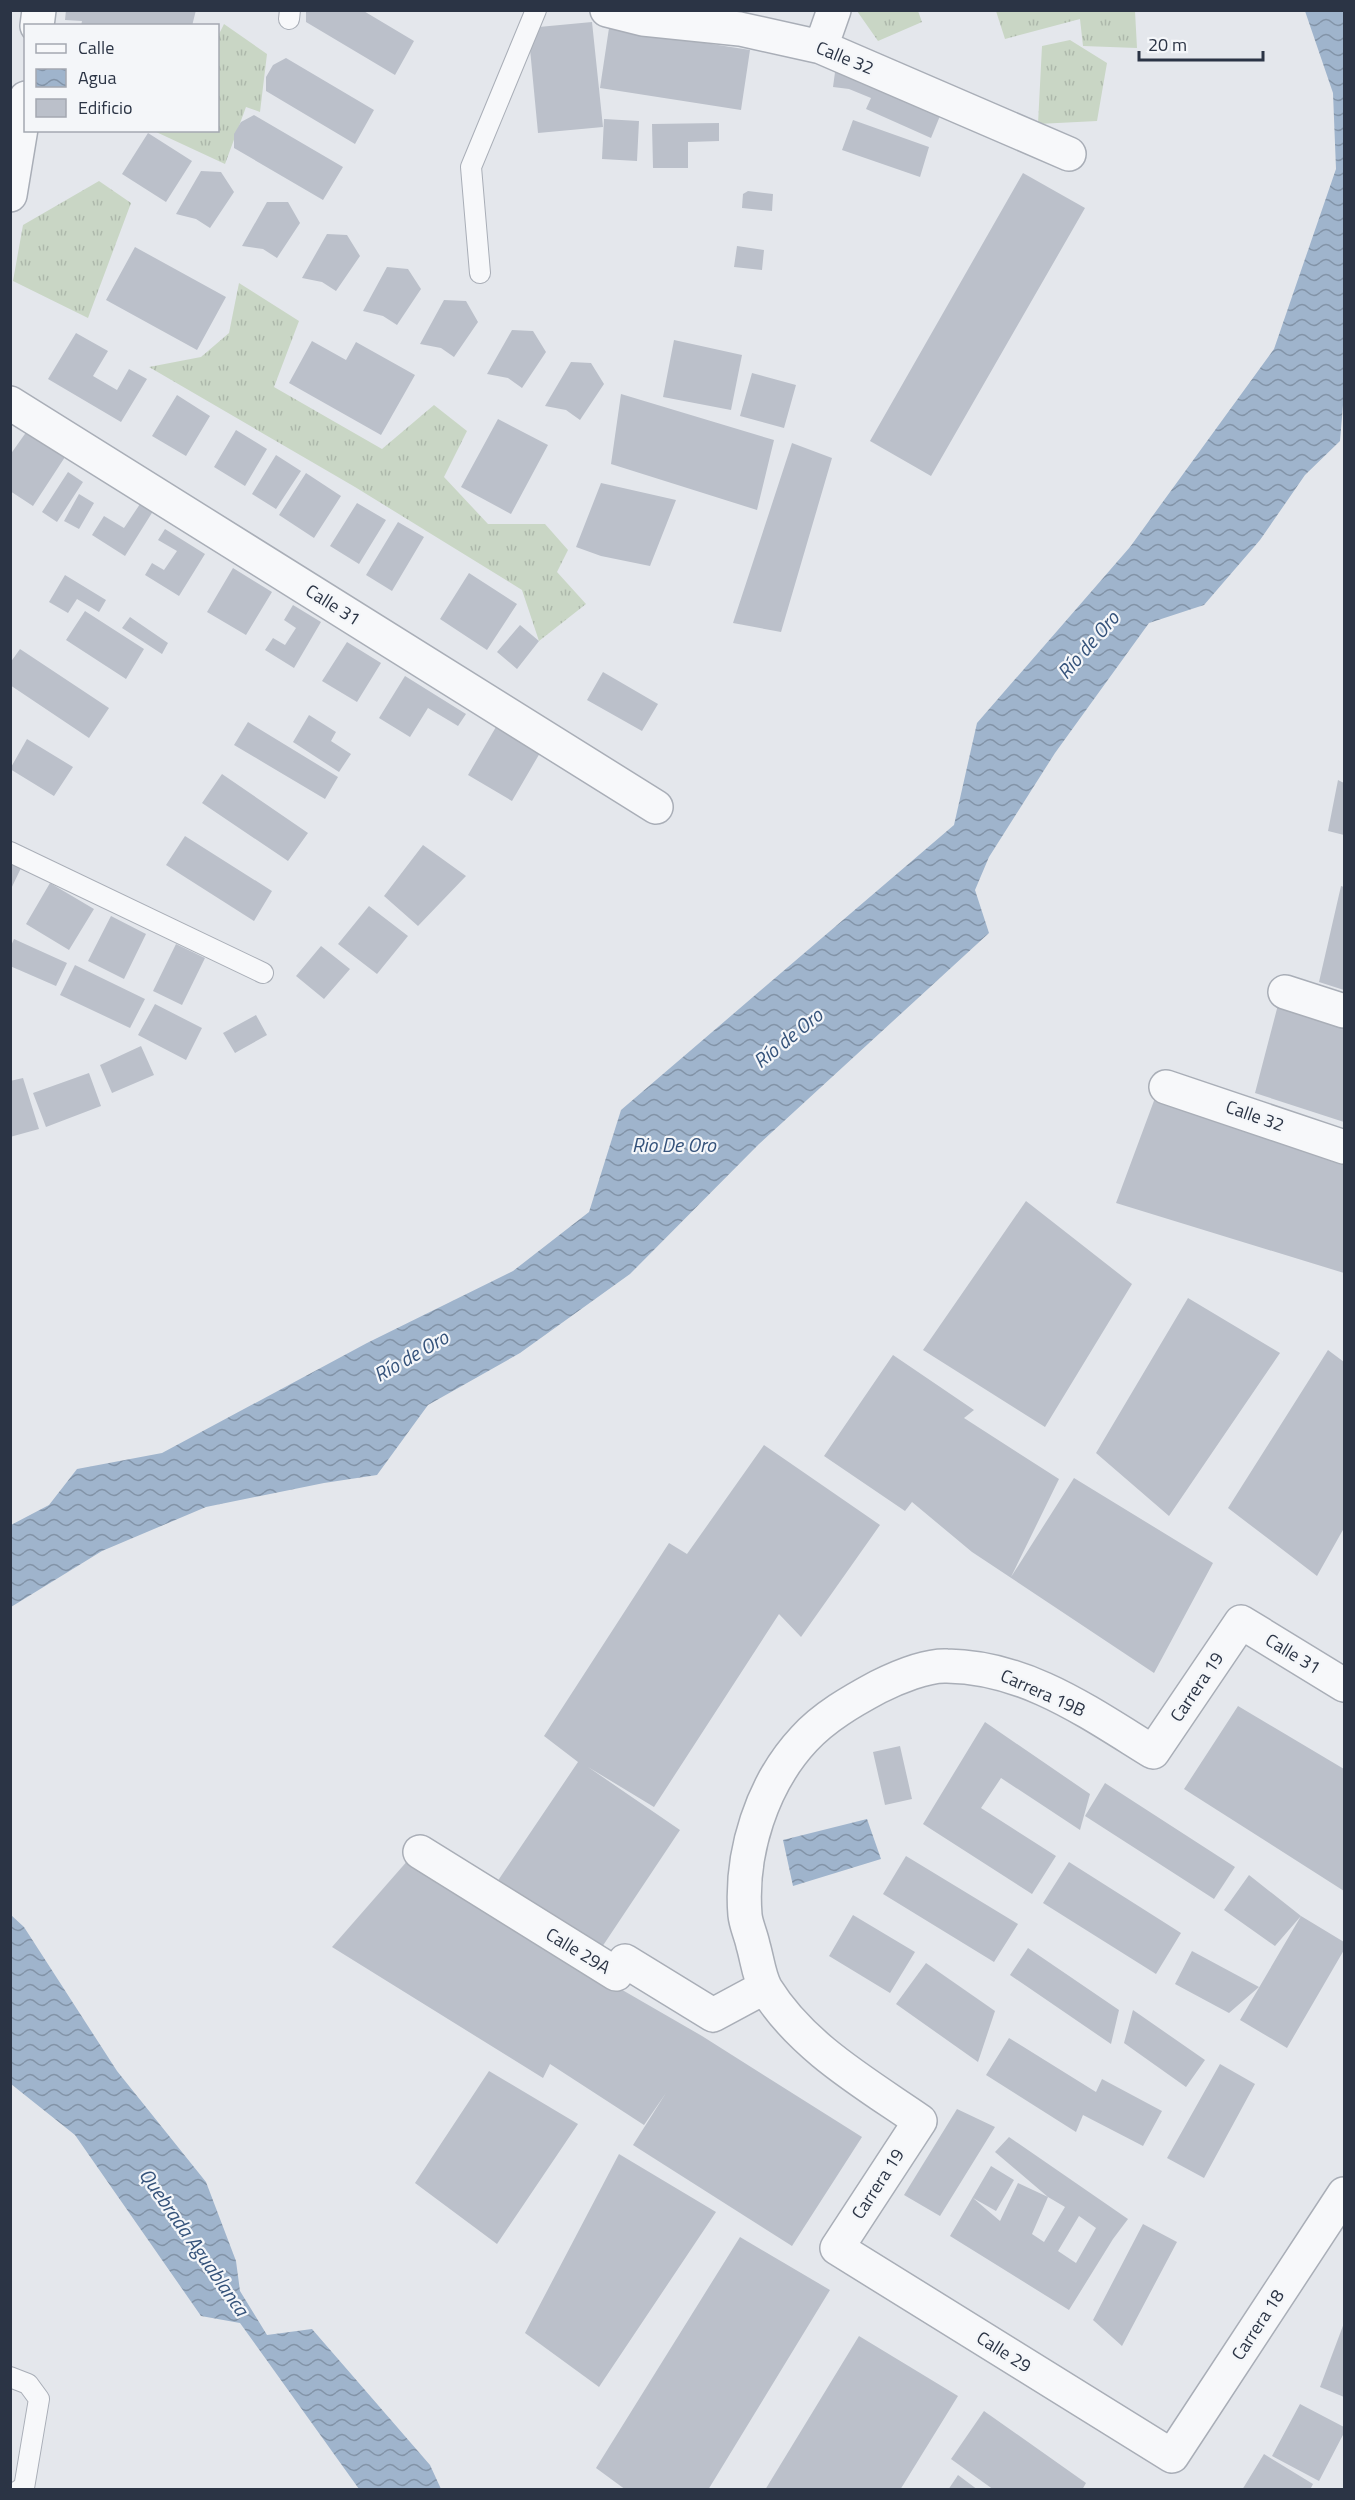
<svg xmlns="http://www.w3.org/2000/svg" width="1355" height="2500" font-family="'Titillium Web',sans-serif">
	<style>
		.grass { fill: url(#grass-tufts) }
		.water { fill: url(#water-waves) }
		.building { fill: #bbc0ca; fill-rule: evenodd }
		.lines { fill: none; stroke-linecap: round; stroke-linejoin: round }
		.service-casing { stroke: #a9aeb7; stroke-width: 22 }
		.minor-casing { stroke: #a9aeb7; stroke-width: 36 }
		.service { stroke: #f7f8fa; stroke-width: 20 }
		.minor { stroke: #f7f8fa; stroke-width: 33 }
		.labels { text-anchor: middle; stroke-width: 4.5; stroke-linejoin: round; paint-order: stroke }
		.street-label { font-size: 18px; fill: #2b3445; stroke: #f4f6f9 }
		.water-label { font-size: 20px; font-style: italic; fill: #34527a; stroke: #f4f6f9 }
	</style>
	<defs>
		<pattern id="grass-tufts" width="24" height="20" patternUnits="userSpaceOnUse" patternTransform="scale(1.5)"><rect width="24" height="20" fill="#c9d6c5"/><path d="M3 7l-1-3M5 7V3M7 7l1-3M15 17l-1-3M17 17v-4M19 17l1-3" fill="none" stroke="#adb8ab"/></pattern>
		<pattern id="water-waves" width="16" height="10" patternUnits="userSpaceOnUse" patternTransform="scale(1.5)"><rect width="16" height="10" fill="#9fb4cc"/><path d="M0 5q4-4 8 0t8 0" fill="none" stroke="#8293a7"/></pattern>
	</defs>
	<rect width="100%" height="100%" fill="#e4e7ec"/>
	<path class="grass" d="M857,11h61l4,11 -44,19z
		M996,11h139l2,37 -54,-2 -3,-27 -75,20z
		M224,24l43,30 -7,58 -14,-5 -21,57 -71,-33 64,-1v-94z
		M1070,40l37,23 -10,58 -59,3 4,-78z
		M99,181l32,22 -43,115 -75,-37 10,-56z
		M239,283l60,38 -25,66 108,62 52,-44 33,26 -23,46 44,47h57l23,26 -11,22 29,32 -47,37 -17,-51 -167,-103 -206,-120 52,-10 28,-24z"/>
	<path class="water" d="M1305,11h39v382l-4,48 -35,34 -45,65 -56,65 -55,18 -94,130 -66,104 -14,33 14,43 -230,211 -129,130 -110,79 -92,52 -51,70 -53,8 -118,24 -104,44 -91,56v-82l38,-20 28,-36 85,-16 205,-110 146,-72 76,-59 32,-102 333,-285 23,-102 153,-176 144,-198 62,-180 -3,-76z
		M867,1819l14,40 -88,27 -10,-46z
		M11,1915l13,12 93,144 89,111 30,79 4,30 27,44 45,-6 118,136 11,24h-82l-119,-166 -39,-7 -126,-181 -64,-51z"/>
	<path class="building" d="M66,10h130l-4,16h-111l1,-5 -17,-1z
		M306,10h56l52,31 -19,34 -89,-53z
		M592,22l11,105 -65,6 -10,-105z
		M609,28l141,22 -9,60 -141,-22z
		M286,58l88,52 -19,34 -89,-53v-14l7,-12z
		M836,65l106,46 -11,27 -65,-29 5,-11 -22,-9 -16,-2z
		M254,115l89,52 -20,33 -89,-52v-14l7,-12z
		M604,119l35,2 -2,40 -35,-2z
		M853,120l76,27 -9,30 -78,-27z
		M719,123v18l-31,1v26h-35l-1,-44z
		M148,133l44,28 -26,41 -44,-28z
		M201,171l20,1 13,20 -24,36 -14,-9 -20,-5z
		M1023,173l62,35 -154,268 -61,-35z
		M748,191l25,3 -1,17 -30,-3 1,-14z
		M267,202h21l12,21 -23,35 -14,-9 -21,-3z
		M327,234l20,1 13,21 -24,35 -14,-9 -20,-4z
		M737,246l27,4 -2,20 -28,-3z
		M135,247l91,50 -29,53 -91,-50z
		M387,267l21,2 13,20 -24,36 -14,-9 -20,-5z
		M444,300l22,1 12,21 -24,35 -13,-9 -21,-4z
		M512,330l21,1 13,21 -24,36 -14,-10 -21,-4z
		M76,333l32,18 -15,25 24,14 12,-21 18,10 -26,43 -73,-43z
		M674,340l68,15 -11,55 -68,-13z
		M312,341l34,19 10,-18 59,33 -34,60 -92,-52z
		M571,362l20,1 13,21 -24,36 -14,-10 -21,-4z
		M752,373l44,12 -12,43 -44,-12z
		M621,394l153,46 -17,70 -146,-46z
		M177,395l33,21 -24,40 -34,-20z
		M498,419l50,26 -37,69 -50,-27z
		M236,430l31,19 -22,37 -31,-19z
		M27,431l38,26 -32,49 -23,-15v-36z
		M792,443l40,15 -51,174 -48,-9z
		M276,455l25,16 -25,38 -24,-15z
		M68,472l15,10 -26,40 -15,-10z
		M306,473l35,23 -27,42 -35,-23z
		M601,483l75,17 -26,66 -49,-10 -25,-9z
		M79,494l15,9 -15,26 -15,-8z
		M142,501l13,7 -30,48 -33,-21 12,-19 20,12z
		M357,503l29,17 -27,44 -29,-18z
		M398,522l26,15 -32,54 -26,-16z
		M165,529l40,25 -26,42 -34,-21 7,-12 12,7 13,-19 -19,-11z
		M233,568l39,24 -26,43 -39,-23z
		M469,573l48,31 -30,46 -47,-31z
		M65,575l41,25 -7,12 -22,-13 -9,14 -19,-11z
		M293,605l28,17 -27,46 -29,-18 8,-12 12,7 11,-17 -12,-8z
		M85,611l59,38 -18,30 -60,-39z
		M130,617l38,26 -6,11 -40,-26z
		M520,625l19,16 -22,28 -20,-17z
		M347,642l34,21 -24,39 -35,-21z
		M20,649l89,59 -20,30 -79,-53v-22z
		M603,672l55,32 -16,27 -55,-31z
		M405,676l61,38 -8,12 -30,-18 -18,29 -31,-19z
		M309,715l27,17 -5,9 20,13 -12,18 -46,-30z
		M500,720l44,26 -32,55 -44,-26z
		M248,722l90,55 -13,22 -91,-54z
		M27,739l46,28 -19,29 -44,-27z
		M222,774l86,59 -20,28 -86,-58z
		M1338,780l6,3v52l-16,-4z
		M185,836l87,55 -18,30 -88,-56z
		M423,845l43,31 -48,50 -34,-30z
		M10,864l11,4 -11,23z
		M50,883l44,26 -25,41 -43,-26z
		M1341,886l3,1v103l-25,-8z
		M369,906l39,30 -31,38 -39,-30z
		M111,916l35,18 -22,45 -36,-18z
		M14,939l53,24 -11,23 -46,-20v-18z
		M176,944l29,14 -23,47 -29,-14z
		M321,946l29,23 -26,30 -28,-23z
		M75,965l70,34 -15,29 -70,-33z
		M1279,1001l65,22v99l-89,-29z
		M155,1004l47,24 -16,32 -48,-25z
		M256,1015l11,20 -32,18 -12,-20z
		M141,1046l13,29 -42,18 -12,-28z
		M89,1073l12,33 -55,21 -13,-34z
		M23,1078l16,51 -29,8v-56z
		M1155,1098l189,62v113l-228,-70z
		M1026,1201l106,83 -87,143 -122,-77z
		M1188,1298l92,55 -111,163 -73,-63z
		M1328,1350l16,12v166l-27,48 -89,-68z
		M893,1355l81,55 -10,8 95,61 -48,98 63,-99 139,85 -59,110 -182,-121 -60,-50 -7,9 -81,-55z
		M764,1445l116,80 -79,112 -22,-23 -125,193 -66,-40 92,63 -80,120 -103,-68 81,-120 -34,-26 125,-193 18,11z
		M1238,1706l106,63v122l-160,-102z
		M985,1722l105,72 -10,36 -79,-52 -20,30 75,48 -24,38 -109,-70z
		M900,1746l12,53 -27,6 -12,-53z
		M1105,1783l130,84 -21,32 -129,-83z
		M906,1856l112,68 -24,38 -111,-68z
		M409,1859l196,121 97,56 160,101 -70,109 -159,-101 33,-52 -22,32 -94,-61 -7,14 -211,-131z
		M1069,1862l112,71 -25,41 -113,-71z
		M1249,1875l52,41 -26,30 -51,-36z
		M853,1915l62,37 -25,41 -61,-37z
		M1301,1916l43,26v8l-57,98 -47,-28z
		M1028,1948l91,62 -8,34 -101,-69z
		M1192,1951l67,36 -30,26 -54,-29z
		M926,1963l69,48 -17,51 -82,-58z
		M1133,2010l72,50 -19,27 -62,-44z
		M1009,2038l87,54 6,-13 60,32 -19,35 -60,-31 -7,17 -90,-57z
		M1220,2064l35,20 -51,94 -37,-20z
		M489,2071l89,53 -81,120 -82,-61z
		M957,2109l38,18 -55,89 -36,-21z
		M1009,2137l119,82 -15,20 -44,71 -119,-74 41,-70 23,14 -18,31 -23,-13 27,23 18,-38 30,14 -53,-45zM1048,2197l17,10 -21,35 -12,-8zM1079,2216l17,12 -20,35 -18,-12z
		M619,2154l97,58 -117,175 -74,-54z
		M1143,2224l34,18 -55,104 -29,-26z
		M740,2237l90,53 -122,200h-82l-30,-22z
		M1344,2323v74l-24,-10z
		M859,2336l99,60 -58,94h-135z
		M1300,2404l44,23v6l-25,48 -47,-25z
		M984,2411l102,72 -4,7h-88l-43,-31z
		M1264,2454l49,30 -3,6h-68z
		M958,2475l20,15h-30z"/>
	<g class="lines">
		<g class="service-casing">
			<path id="service" d="M289,19l1,-9
				M480,273l-9,-106 65,-157
				M10,852l253,121
				M10,2377l18,7 11,15 -15,89 -5,2"/>
		</g>
		<g class="minor-casing">
			<path id="minor" d="M607,10l36,9 97,10 81,18 248,107
				M37,26l2,-16
				M821,47l13,-37
				M10,195l16,-97
				M10,403l646,404
				M1285,992l59,19
				M1166,1087l178,60
				M1344,1685l-103,-63 -88,130c-65,-40 -127,-85 -206,-86 -20,-1 -51,12 -69,21 -26,14 -54,30 -74,52 -42,45 -64,114 -59,176 1,10 6,20 8,30 4,13 6,32 13,44 36,58 99,94 154,132l-83,127 335,208 172,-262
				M420,1852l196,122 9,-13 88,54 52,-28"/>
		</g>
		<use href="#service" class="service"/>
		<use href="#minor" class="minor"/>
	</g>
	<g class="labels">
		<g class="street-label">
			<text transform="translate(845 58) rotate(22)" y="6">Calle 32</text>
			<text transform="translate(333 605) rotate(32)" y="6">Calle 31</text>
			<text transform="translate(1255 1116) rotate(19)" y="6">Calle 32</text>
			<text transform="translate(1293 1654) rotate(31)" y="6">Calle 31</text>
			<text transform="translate(1197 1687) rotate(-56)" y="6">Carrera 19</text>
			<text transform="translate(1043 1693) rotate(24)" y="6">Carrera 19B</text>
			<text transform="translate(578 1951) rotate(31)" y="6">Calle 29A</text>
			<text transform="translate(878 2184) rotate(-57)" y="6">Carrera 19</text>
			<text transform="translate(1258 2325) rotate(-57)" y="6">Carrera 18</text>
			<text transform="translate(1004 2352) rotate(32)" y="6">Calle 29</text>
		</g>
		<g class="water-label">
			<text transform="translate(1088 645) rotate(-49)" y="7">Río de Oro</text>
			<text transform="translate(788 1038) rotate(-39)" y="7">Río de Oro</text>
			<text x="674" y="1152">Rio De Oro</text>
			<text transform="translate(411 1356) rotate(-30)" y="7">Río de Oro</text>
			<text transform="translate(194 2242) rotate(55)" y="7">Quebrada Aguablanca</text>
		</g>
	</g>
	<rect width="1355" height="2500" fill="none" stroke="#2b3445" stroke-width="24"/>
	<rect x="24" y="24" width="195" height="108" fill="#f4f6f9" stroke="#a4a8b1" stroke-width="1.5"/>
	<rect x="36" y="44" width="30" height="9" fill="#f7f8fa" stroke="#a4a8b1" stroke-width="1.5"/>
	<text x="78" y="54" font-size="18" fill="#2b3445">Calle</text>
	<rect x="36" y="69" width="30" height="18" fill="url(#water-waves)" stroke="#a4a8b1" stroke-width="1.5"/>
	<text x="78" y="84" font-size="18" fill="#2b3445">Agua</text>
	<rect x="36" y="99" width="30" height="18" fill="#bbc0ca" stroke="#a4a8b1" stroke-width="1.5"/>
	<text x="78" y="114" font-size="18" fill="#2b3445">Edificio</text>
	<path d="M1139 51v9h124v-9" fill="none" stroke="#2b3445" stroke-width="3"/>
	<text x="1148" y="51" font-size="18" fill="#2b3445" stroke="#f4f6f9" stroke-width="4.5" paint-order="stroke">20 m</text>
</svg>
